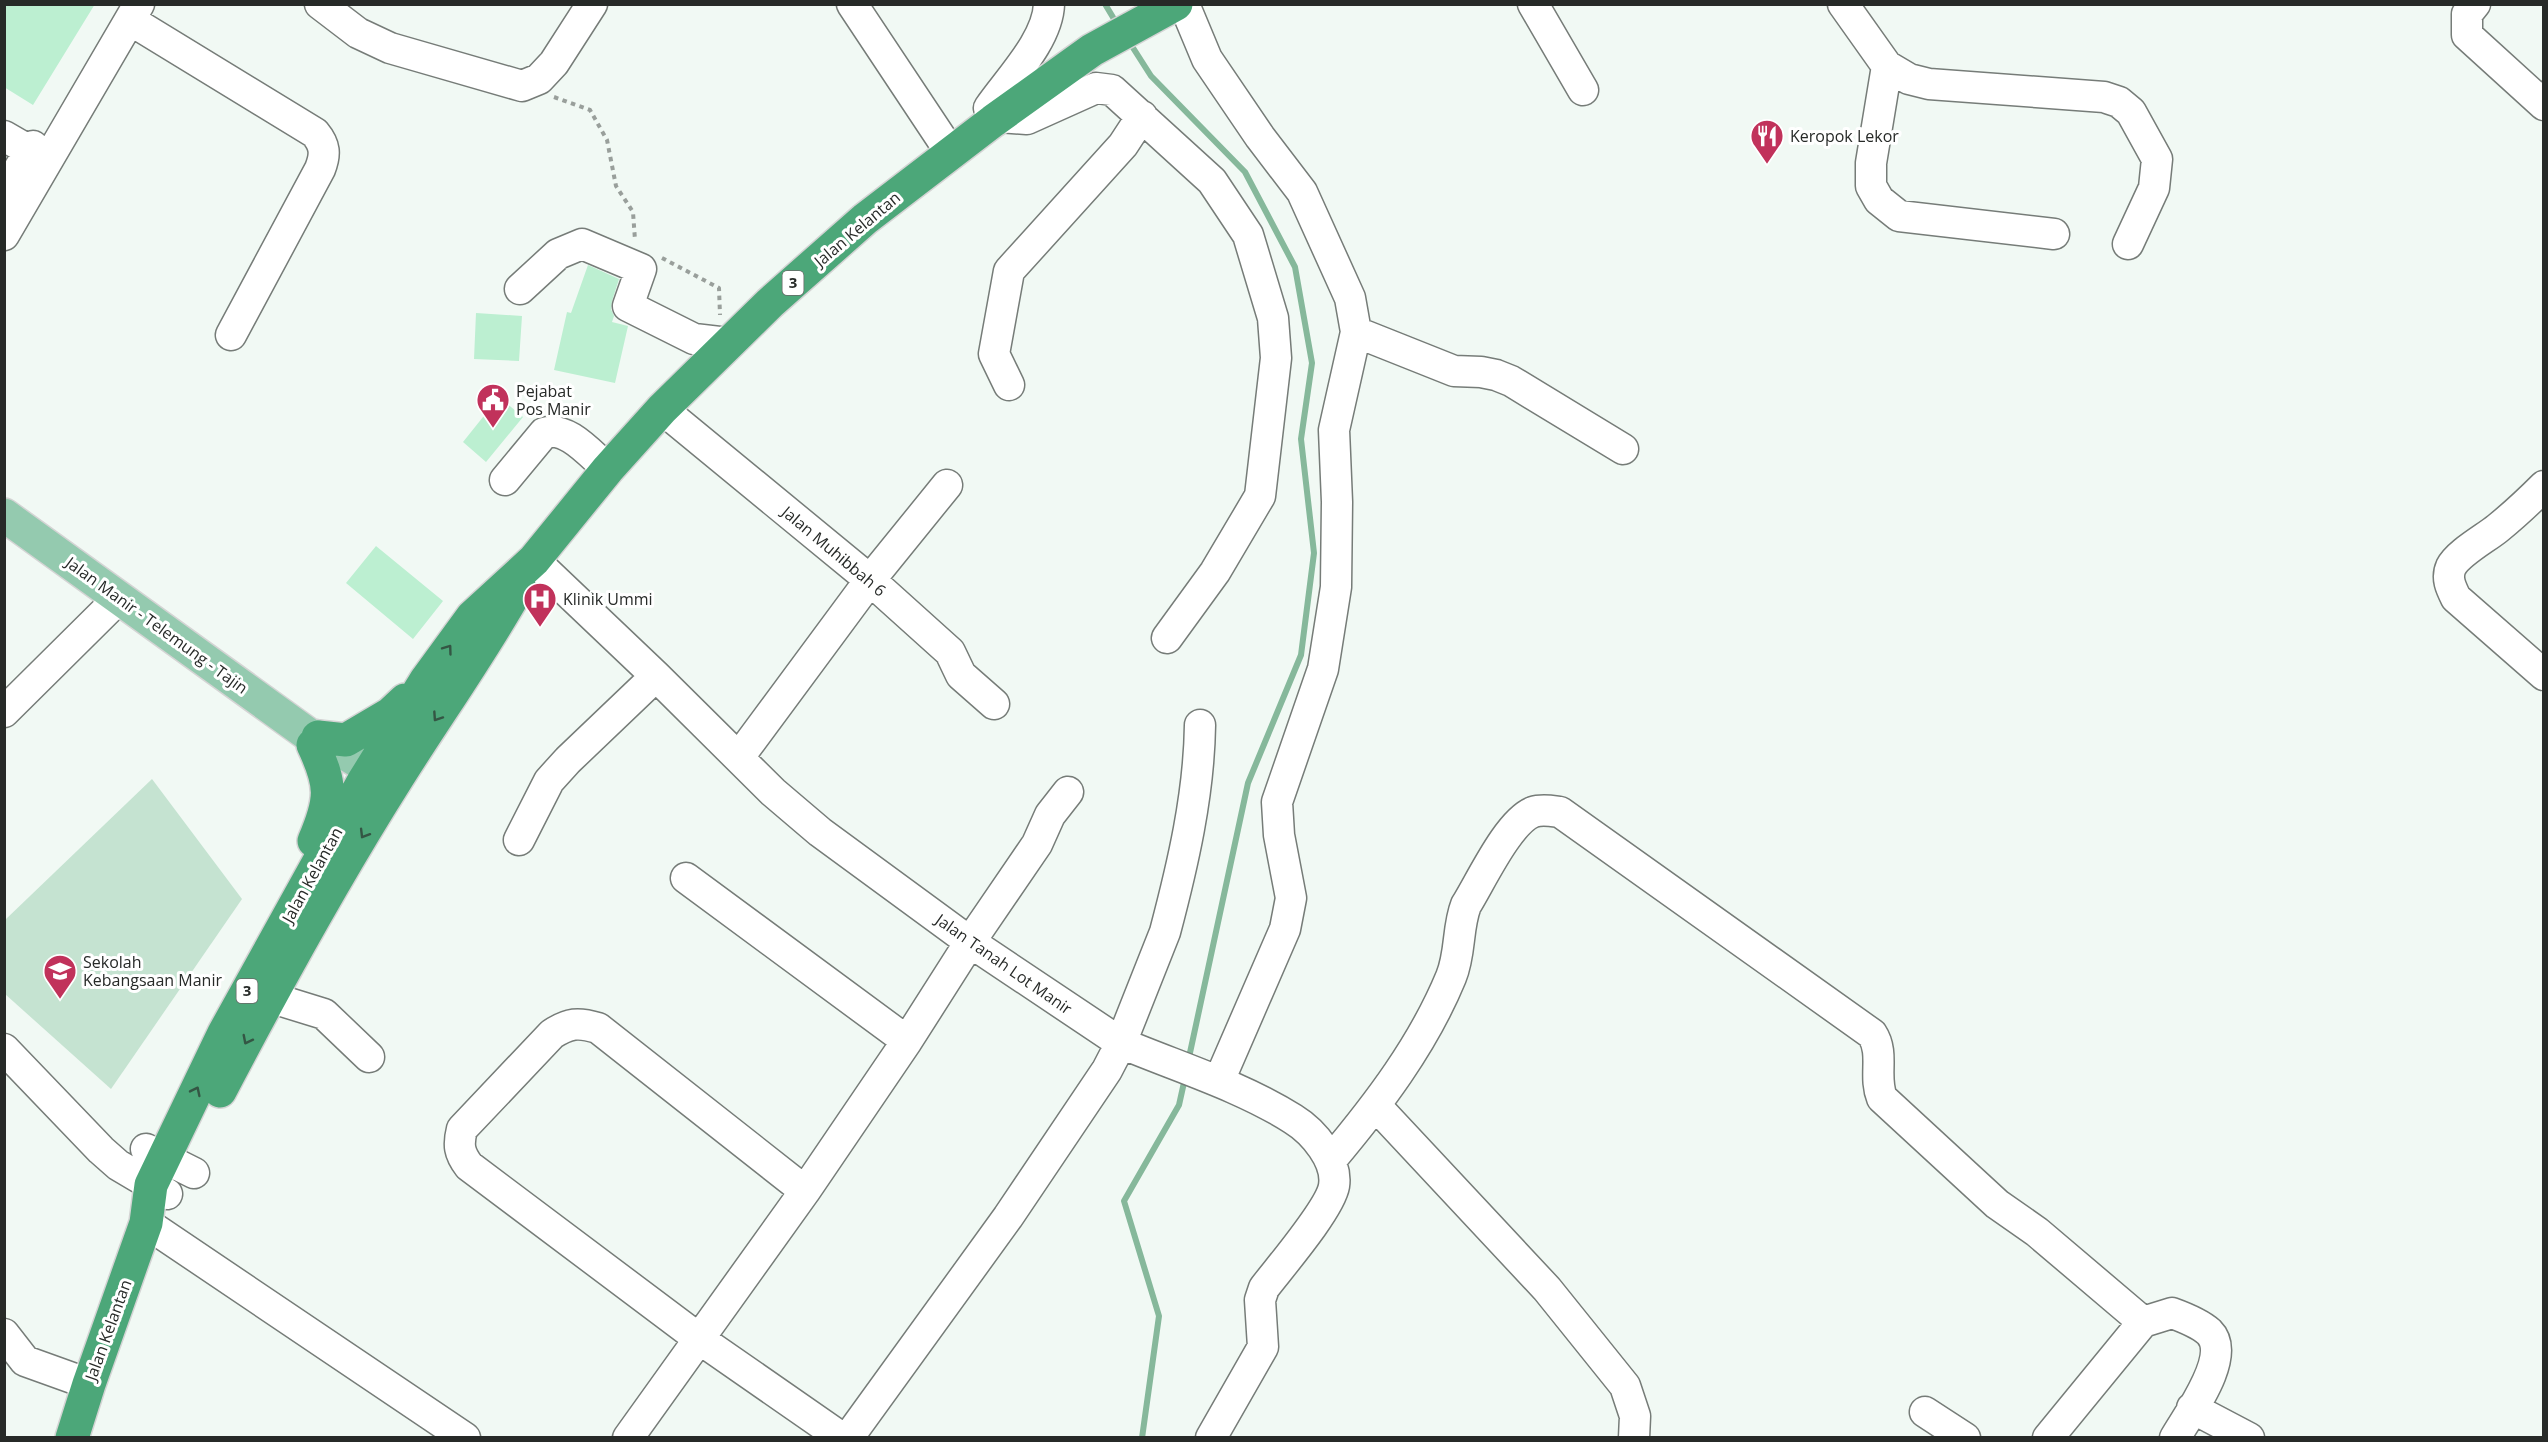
<svg xmlns="http://www.w3.org/2000/svg" width="2548" height="1442" font-family="'Open Sans',sans-serif">
	<style>
		.green { fill: #c5e3d1 }
		.lines { fill: none; stroke-linecap: round; stroke-linejoin: round }
		.stream { stroke: #86b89b; stroke-width: 6 }
		.building { fill: #bcefd1 }
		.minor-casing { stroke: #767c78; stroke-width: 33 }
		.major-casing { stroke: #d4d4d4; stroke-width: 36 }
		.highway-casing { stroke: #d4d4d4; stroke-width: 36 }
		.path { stroke: #999f9b; stroke-width: 4; stroke-dasharray: 4.5 4.5; stroke-linecap: butt }
		.minor { stroke: #fff; stroke-width: 30 }
		.major { stroke: #94caaf; stroke-width: 33 }
		.highway { stroke: #4ca779; stroke-width: 33 }
		.oneway { stroke: #345644 }
		.labels { text-anchor: middle; stroke-width: 6; stroke-linejoin: round; paint-order: stroke }
		.shield { fill: #fff; stroke: #686a68; stroke-width: 1.5 }
		.shield-label { font-size: 15px; font-weight: bold; fill: #272a28 }
		.poi-label { font-size: 16px; fill: #272a28; stroke: #fff; text-anchor: start }
		.street-label { font-size: 16px; fill: #272a28; stroke: #fff }
	</style>
	<rect width="100%" height="100%" fill="#f1f9f4"/>
	<path class="green" d="M152,779l90,120 -131,190 -106,-95v-74z"/>
	<g class="lines">
		<path class="stream" d="M1105,4l12,20
			M1128,40l23,36 94,96 50,95 17,96 -11,76 13,114 -13,102 -53,128 -60,279
			M1142,1438l17,-122 -35,-115 55,-96 6,-27"/>
	</g>
	<path class="building" d="M4,4h91l-62,101 -29,-18z
		M588,265l31,14 -7,22 -1,8 3,7 -2,6 16,4 -13,57 -61,-13 13,-58 4,1z
		M476,313l46,3 -3,45 -45,-2z
		M499,397l24,20 -37,45 -23,-20z
		M376,546l67,55 -30,38 -67,-56z"/>
	<g class="lines">
		<g class="minor-casing">
			<path id="minor" d="M320,4l38,29 32,15 132,38 17,-7 15,-16 38,-59
				M852,4l99,149
				M1184,4l23,55 53,78 42,55 48,106 6,34 -22,98 3,72 -1,85 -13,82 -46,133 2,33 12,63 -6,31 -66,152
				M1533,4l50,86
				M1843,4l44,62 22,13 20,5 175,13 15,5 12,10 26,47 -3,29 -26,56
				M2475,4l-8,10v21l77,70
				M130,20l185,113c10,12 11,21 5,36l-89,166
				M1887,66l-16,97v23l8,14 20,16 155,18
				M999,117l28,2 69,-31 16,2 100,91 36,54 25,83 3,40 -16,138 -45,76 -48,66
				M993,121l-4,-13c20,-29 59,-68 60,-104
				M4,136l26,15
				M4,193l29,-47
				M4,235l135,-231
				M520,289l38,-35 24,-10 59,25 -13,37 66,33 34,4
				M1356,332l98,39 27,1 15,3 15,6 112,68
				M1009,385l-15,-31 15,-83 114,-126 19,-29
				M662,409l208,171 80,72 11,23 33,29
				M505,480l39,-47c23,-8 47,22 64,36
				M2544,486c-15,15 -30,29 -46,42 -12,10 -40,25 -47,39 -5,11 0,21 5,31l88,77
				M534,560l122,116 117,116 47,40 150,110 151,101 -14,27 -99,147 -160,221
				M4,712l115,-114
				M1200,725c-1,70 -17,139 -35,207l-44,111c57,24 120,43 172,76 21,13 45,42 41,67 -4,23 -54,81 -70,102l-4,12 3,47 -52,91
				M739,757l131,-177 77,-95
				M519,840l30,-59 19,-21 88,-84
				M686,878l221,163
				M269,997l55,17 45,43
				M4,1049l97,101 17,15 49,29
				M1376,1106l171,183 78,97 10,30 -1,22
				M146,1149l48,24
				M1331,1160c47,-56 92,-115 120,-183 10,-24 6,-49 15,-72 15,-24 42,-83 67,-93 9,-3 19,-1 27,0l312,222c13,20 1,42 10,64l115,106 40,28 106,90 -95,116
				M805,1191l-207,-163c-20,-6 -29,-5 -46,6l-90,95c-4,16 -3,24 7,37l229,172 144,100
				M146,1223l319,215
				M2143,1322l29,-9c11,4 28,11 37,19 24,24 -21,83 -34,106
				M4,1334l21,27 64,23
				M2192,1408l57,30
				M1925,1412l40,26
				M628,1438l177,-247 102,-150 63,-99 67,-98 13,-29 18,-23"/>
		</g>
		<g class="major-casing">
			<path id="major" d="M4,515l305,220 9,2 76,46"/>
		</g>
		<g class="highway-casing">
			<path id="highway" d="M318,737l28,3 44,-26 15,-14
				M313,745c19,40 19,54 1,96
				M220,1091c55,-105 112,-209 175,-309 41,-66 86,-128 124,-196
				M72,1438l17,-54 57,-161 5,-38 73,-152 139,-251 63,-102 46,-63 62,-57 74,-91 54,-60 108,-106 95,-84 128,-98 99,-71 84,-46"/>
		</g>
		<path class="path" d="M554,97l36,13 17,30 9,46 17,26 2,28
			M662,258l57,30 1,27"/>
		<use href="#minor" class="minor"/>
		<use href="#major" class="major"/>
		<use href="#highway" class="highway"/>
	</g>
	<defs><path id="oneway-chevron" d="M-2-3.5L2.5 0L-2 3.5" fill="none" stroke-width="1.6" stroke-linecap="round" stroke-linejoin="round" transform="scale(1.5)"/></defs>
	<g class="oneway">
		<use href="#oneway-chevron" transform="translate(448 649) rotate(-54)"/>
		<use href="#oneway-chevron" transform="translate(437 717) rotate(124)"/>
		<use href="#oneway-chevron" transform="translate(364 834) rotate(121)"/>
		<use href="#oneway-chevron" transform="translate(247 1040) rotate(117)"/>
		<use href="#oneway-chevron" transform="translate(196 1091) rotate(-64)"/>
	</g>
	<defs>
		<g id="restaurant-pin" transform="scale(1.725)"><path d="M0 17L-7.5 6A9.5 9.5 0 1 1 7.5 6Z" fill="#c1325b" stroke="#fff"/><path d="M-5-6h1v4h1v-4h1v4h1v-4h1v5L-1.5 .5V6h-2V.5L-5-1ZM5-6V6H3V1.5H1.5Q1.5-4 5-6Z" fill="#fff"/></g>
		<g id="civic-pin" transform="scale(1.725)"><path d="M0 17L-7.5 6A9.5 9.5 0 1 1 7.5 6Z" fill="#c1325b" stroke="#fff"/><path d="M-.6-6.5H3V-4.5H.6V-3L4-1V1h2V6H-6V1h2V-1L-.6-3ZM-1.2 2.5V6h2.4V2.5Z" fill="#fff"/></g>
		<g id="hospital-pin" transform="scale(1.725)"><path d="M0 17L-7.5 6A9.5 9.5 0 1 1 7.5 6Z" fill="#c1325b" stroke="#fff"/><path d="M-5-5h3v3.5h4V-5h3V5h-3V1.5h-4V5h-3Z" fill="#fff"/></g>
		<g id="school-pin" transform="scale(1.725)"><path d="M0 17L-7.5 6A9.5 9.5 0 1 1 7.5 6Z" fill="#c1325b" stroke="#fff"/><path d="M0-5L7-2L0 1L-7-2ZM-4 1L0 2.5L4 1V4Q0 6-4 4Z" fill="#fff"/></g>
	</defs>
	<g fill-rule="evenodd">
		<use href="#restaurant-pin" x="1767" y="136"/>
		<use href="#civic-pin" x="493" y="400"/>
		<use href="#hospital-pin" x="540" y="599"/>
		<use href="#school-pin" x="60" y="971"/>
	</g>
	<g class="labels">
		<g class="shield">
			<rect x="782.5" y="271" width="21" height="24" rx="4.5"/>
			<rect x="236.5" y="979" width="21" height="24" rx="4.5"/>
		</g>
		<g class="shield-label">
			<text x="793" y="288">3</text>
			<text x="247" y="996">3</text>
		</g>
		<g class="poi-label">
			<text x="1790" y="142">Keropok Lekor</text>
			<text x="516" y="397">Pejabat<tspan x="516" dy="18">Pos Manir</tspan></text>
			<text x="563" y="605">Klinik Ummi</text>
			<text x="83" y="968">Sekolah<tspan x="83" dy="18">Kebangsaan Manir</tspan></text>
		</g>
		<g class="street-label">
			<text transform="translate(857 229) rotate(-40)" y="6">Jalan Kelantan</text>
			<text transform="translate(834 551) rotate(40)" y="6">Jalan Muhibbah 6</text>
			<text transform="translate(157 625) rotate(36)" y="6">Jalan Manir - Telemung - Tajin</text>
			<text transform="translate(312 875) rotate(-61)" y="6">Jalan Kelantan</text>
			<text transform="translate(1004 964) rotate(35)" y="6">Jalan Tanah Lot Manir</text>
			<text transform="translate(108 1330) rotate(-70)" y="6">Jalan Kelantan</text>
		</g>
	</g>
	<rect width="2548" height="1442" fill="none" stroke="#272a28" stroke-width="12"/>
</svg>
